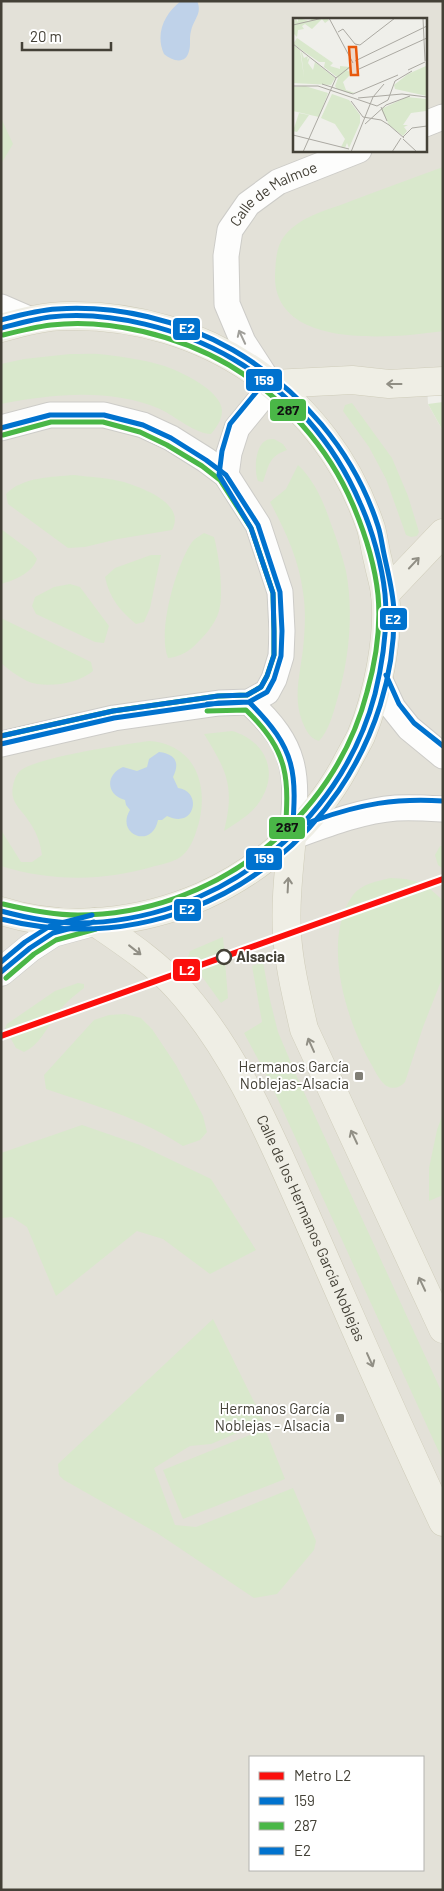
<svg xmlns="http://www.w3.org/2000/svg" width="444" height="1891" font-family="Barlow,sans-serif">
	<style>
		.residential { fill: #e3e1d8; fill-rule: evenodd }
		.green { fill: #d9e8cc }
		.water { fill: #bfd2e9 }
		.lines { fill: none; stroke-linecap: round; stroke-linejoin: round }
		.minor-casing { stroke: #cdccc8; stroke-width: 27 }
		.tertiary-casing { stroke: #cdccc8; stroke-width: 29 }
		.primary-casing { stroke: #cfccba; stroke-width: 29 }
		.minor { stroke: #fdfdfc; stroke-width: 25 }
		.tertiary { stroke: #fdfdfc; stroke-width: 28 }
		.primary { stroke: #efeee5; stroke-width: 28 }
		.bus-1-casing { stroke: #fff; stroke-width: 9 }
		.bus-2-casing { stroke: #fff; stroke-width: 9 }
		.bus-3-casing { stroke: #fff; stroke-width: 9 }
		.bus-1 { stroke: #0072ce; stroke-width: 5 }
		.bus-2 { stroke: #4ab747; stroke-width: 5 }
		.bus-3 { stroke: #0072ce; stroke-width: 5 }
		.metro-1-casing { stroke: #fff; stroke-width: 10 }
		.metro-1 { stroke: #fb0f0c; stroke-width: 6 }
		.oneway { stroke: #a09f9a }
		.oneway2 { stroke: #918f85 }
		.stop-dot { fill: #fff; stroke: #444137; stroke-width: 2.5 }
		.poi-dot { fill: #807e76; stroke: #fff; stroke-width: 2 }
		.labels { text-anchor: middle; stroke-width: 4; stroke-linejoin: round; paint-order: stroke }
		.street-label { font-size: 15px; fill: #444137; stroke: #fff }
		.stop-label { font-size: 15px; font-weight: bold; fill: #444137; stroke: #fff; text-anchor: start }
		.poi-label { font-size: 15px; fill: #444137; stroke: #fff; text-anchor: end }
		.inset-road { fill: none; stroke: #aba9a2; stroke-width: 1 }
		.view { fill: #e8590c; fill-opacity: 0.15; stroke: #e8590c; stroke-width: 2.5 }
		.inset-edge { fill: none; stroke: #444137; stroke-width: 2.5 }
		.line-badge { stroke: #fff; stroke-width: 2 }
		.badge-label { font-size: 14px; text-anchor: middle; font-weight: bold; fill: #fff }
		.pale-badge-label { font-size: 14px; text-anchor: middle; font-weight: bold; fill: #111 }
	</style>
	<rect width="100%" height="100%" fill="#efefea"/>
	<path class="residential" d="M1,1h442v380l-16,2 1,21 15,27v1459h-442zM294,19h131v131h-131zM250,1757h173v113h-173z"/>
	<path class="green" d="M1,118l12,26 -12,20z
		M443,167v164c-49,7 -170,20 -168,-56 1,-18 1,-34 17,-47 16,-14 39,-19 59,-27 30,-11 61,-23 92,-34z
		M70,354c12,0 26,-1 38,1 17,2 36,5 53,10 17,5 61,25 61,46 0,9 -6,17 -11,23 -16,0 -36,-18 -51,-25 -51,-21 -106,-15 -159,-5v-40l23,-5z
		M443,402v29l-15,-27z
		M352,403l40,55 16,38 11,36 -2,4 -6,1 -5,-2 -20,-56 -17,-32 -26,-36 2,-6z
		M274,439l9,5 4,6c-18,6 -18,15 -24,32l-5,-1c-4,-10 -3,-34 7,-40 3,-2 6,-2 9,-2z
		M298,465c17,16 26,38 33,59 6,16 11,31 15,47 8,42 3,89 -9,129 -4,14 -8,30 -18,41 -10,-3 -13,-11 -17,-20 -9,-24 -2,-46 1,-72 2,-19 3,-38 0,-57 -4,-32 -18,-62 -33,-90l16,-13z
		M74,475c17,2 35,3 50,7 21,7 62,22 48,48l-54,9 -33,8 -17,1 -60,-44 -2,-10c16,-17 46,-17 68,-19z
		M1,529l31,23 5,7c-5,14 -22,21 -36,25z
		M204,533l10,4c5,19 9,49 6,69 -2,14 -12,26 -22,36 -8,9 -18,15 -30,16 -11,-26 8,-93 24,-116 3,-4 8,-6 12,-9z
		M151,555h10l-11,53 -6,14 -8,2c-16,-13 -27,-27 -31,-47l10,-9z
		M70,584l10,3 29,39 -5,17 -9,-1 -59,-28 -4,-8 3,-9 19,-10z
		M1,618l90,44 2,9c-15,13 -48,18 -66,10 -10,-5 -18,-11 -26,-18z
		M232,731c32,9 48,40 28,70 -8,13 -24,22 -36,30 11,-44 3,-60 -20,-97z
		M149,741c49,3 62,50 47,91 -2,7 -7,18 -13,23 -6,6 -19,9 -28,11 -50,15 -103,16 -154,0v-36l20,32h11l10,-7c-2,-14 -6,-24 -14,-35 -5,-8 -13,-14 -15,-23 -2,-6 1,-20 6,-25 11,-14 109,-28 130,-31z
		M440,846h3v23l-5,-4 -3,-10z
		M390,878c26,1 35,4 53,23v75l-20,51 -18,55c-5,6 -13,8 -20,3 -6,-5 -11,-16 -15,-23 -24,-43 -49,-122 -17,-167 8,-11 25,-14 37,-17z
		M223,937l5,61 -7,5 -33,-46 2,-6z
		M263,962l7,38 8,32 19,45 146,318v66l-174,-381 -25,-47 18,-11 -10,-56z
		M78,983l6,1v4c-9,7 -17,13 -24,22 -12,14 -18,34 -36,42l-8,-4 -11,-20 2,-4 48,-33z
		M125,1014l16,4 11,11 24,36 27,51 4,16 -7,8 -17,6c-42,-28 -90,-41 -137,-57l-2,-14 50,-55 15,-5z
		M443,1113v82l-14,6v-33l8,-38z
		M82,1125l58,20 71,34 45,71 -46,24 -47,-35 -26,-8 -81,65 -29,-69 -15,-10 -11,1v-65z
		M213,1319l51,103 -53,22 -21,2 -36,22 21,57 21,2 97,-39 23,53 -2,9 -37,44 -23,4 -97,-65 -93,-53 -5,-5 -1,-11z
		M265,1429l20,50 -102,40 -20,-49z"/>
	<path class="water" d="M181,1h16c6,12 -4,19 -6,30 -2,7 0,14 -2,20 -3,14 -17,10 -25,3 -9,-20 0,-40 17,-53z
		M159,752c17,2 21,11 14,25l5,11c25,3 17,42 -11,28l-5,4h-4c-6,30 -43,14 -28,-10l-4,-5 -1,-5c-19,-5 -20,-25 -2,-33l14,4 10,-4 2,-8z"/>
	<g class="lines">
		<g class="minor-casing">
			<g id="minor">
				<path d="M425,124l18,-7"/>
				<path d="M1,307l30,13"/>
				<path id="s1" d="M267,379l-24,-37 -16,-38 -1,-48 4,-26 18,-26 30,-22 81,-32"/>
				<path d="M1,428l49,-13h54l39,10 28,13 35,22 20,15 32,50 22,67 2,39 -1,25 -7,23 -7,13 -18,10 -30,1 -105,15 -113,26"/>
				<path d="M226,475l3,-22 8,-25 36,-44"/>
				<path d="M379,678l14,30 16,20 34,28"/>
				<path d="M249,702c49,45 49,71 43,135 33,-12 68,-26 104,-29 16,-1 31,0 47,1"/>
			</g>
		</g>
		<g class="tertiary-casing">
			<path id="tertiary" d="M1,972l29,-24 23,-15 33,-9"/>
		</g>
		<g class="primary-casing">
			<g id="primary">
				<path d="M1,328c22,-6 44,-12 66,-12 138,-3 260,80 304,212 3,11 4,22 7,33 2,11 6,22 7,33 5,41 -8,104 -24,142 -5,10 -11,20 -16,30 -31,57 -82,103 -142,130 -62,27 -136,36 -202,15"/>
				<path d="M273,384l79,-4 37,4 54,-3"/>
				<path d="M385,594l58,-61"/>
				<path d="M292,837c-3,32 -7,65 -5,97 2,32 10,64 17,95l139,300"/>
				<path id="s2" d="M95,922c29,20 60,40 83,66 59,65 93,150 129,230 45,102 88,204 136,304"/>
			</g>
		</g>
		<use href="#minor" class="minor"/>
		<use href="#tertiary" class="tertiary"/>
		<use href="#primary" class="primary"/>
		<g class="bus-1-casing">
			<path id="bus-1" d="M1,328c16,-4 33,-9 49,-11 60,-7 132,12 183,42 57,33 101,83 127,144 12,26 22,62 25,91 3,33 -2,67 -10,100 -35,133 -160,228 -297,229 -26,0 -51,-5 -77,-12
				M1,428l49,-13h54l39,10 28,13 35,22 20,15 32,50 22,67 2,39 -1,25 -7,23 -7,13 -18,10 -30,1 -105,15 -113,26
				M207,704l42,-2c48,48 48,70 43,135
				M1,972l29,-24 23,-15 41,-11"/>
		</g>
		<g class="bus-2-casing">
			<path id="bus-2" d="M207,711l39,-1c44,43 43,68 39,126
				M1,736l112,-25 105,-15 29,-1 14,-8 6,-11 7,-21v-24l-1,-38 -22,-65 -31,-48 -18,-14 -35,-21 -27,-13 -37,-10h-52l-48,13
				M3,904c25,6 49,11 75,11 134,0 256,-94 289,-223 9,-32 14,-65 11,-97 -3,-29 -14,-64 -25,-90 -25,-59 -69,-107 -124,-140 -50,-29 -120,-47 -178,-40 -16,2 -32,6 -48,10
				M6,978l28,-24 22,-14 40,-11"/>
		</g>
		<g class="bus-3-casing">
			<path id="bus-3" d="M1,320c19,-5 37,-10 56,-11 60,-4 124,11 176,41 67,39 121,101 145,176 3,9 4,19 6,28 4,19 9,37 10,57 2,129 -82,251 -202,297 -62,24 -127,27 -191,11
				M386,675l13,29 15,19 29,23
				M1,736l112,-25 105,-15 29,-1 14,-8 6,-11 7,-21v-24l-1,-38 -22,-65 -32,-53 3,-24 8,-27 37,-45
				M281,836c10,-8 23,-12 35,-16 45,-16 79,-22 127,-19
				M1,962l24,-20 25,-16 42,-11"/>
		</g>
		<use href="#bus-1" class="bus-1"/>
		<use href="#bus-2" class="bus-2"/>
		<use href="#bus-3" class="bus-3"/>
		<g class="metro-1-casing">
			<path id="metro-1" d="M1,1036l442,-157"/>
		</g>
		<use href="#metro-1" class="metro-1"/>
	</g>
	<defs><path id="oneway-shaft" d="M-6 0H5M1.5-3L5.5 0L1.5 3" fill="none" stroke-width="1.6" stroke-linecap="round" stroke-linejoin="round" transform="scale(1.25)"/></defs>
	<use class="oneway" href="#oneway-shaft" transform="translate(242 337) rotate(-115)"/>
	<g class="oneway2">
		<use href="#oneway-shaft" transform="translate(394 384) rotate(180)"/>
		<use href="#oneway-shaft" transform="translate(414 563) rotate(-47)"/>
		<use href="#oneway-shaft" transform="translate(288 885) rotate(-87)"/>
		<use href="#oneway-shaft" transform="translate(135 950) rotate(38)"/>
		<use href="#oneway-shaft" transform="translate(311 1045) rotate(-114)"/>
		<use href="#oneway-shaft" transform="translate(354 1137) rotate(-115)"/>
		<use href="#oneway-shaft" transform="translate(422 1284) rotate(-115)"/>
		<use href="#oneway-shaft" transform="translate(370 1360) rotate(66)"/>
	</g>
	<circle class="stop-dot" cx="224" cy="957" r="7"/>
	<g class="poi-dot">
		<rect x="354" y="1071" width="10" height="10" rx="2.5"/>
		<rect x="335" y="1413" width="10" height="10" rx="2.5"/>
	</g>
	<g class="labels">
		<g class="street-label">
			<text dy="5" stroke="none"><textPath href="#s1" startOffset="218">Calle de Malmoe</textPath></text>
			<text dy="5" stroke="none"><textPath href="#s2" startOffset="382">Calle de los Hermanos García Noblejas</textPath></text>
		</g>
		<g class="stop-label">
			<text x="236" y="962">Alsacia</text>
		</g>
		<g class="poi-label">
			<text x="349" y="1072">Hermanos García<tspan x="349" dy="17">Noblejas-Alsacia</tspan></text>
			<text x="330" y="1414">Hermanos García<tspan x="330" dy="17">Noblejas - Alsacia</tspan></text>
		</g>
	</g>
	<g transform="translate(293 18)">
		<rect width="134" height="134" fill="#efefea"/>
		<path d="M2,0l3,4v-4l11,3 4,-3h13l3,2 -4,3 -3,-4 -10,10 -7,-5 -3,2 2,3 -6,1 -1,7 -4,-4zM4,20l36,25 -3,3 10,3v-3l10,1 -3,4 6,1 -10,10 3,8 9,3 11,-5 -9,4 -6,2 -14,-5 -2,-3 3,-8 -14,-11 1,-5h-6l-26,-18zM0,27l7,5 4,27 -3,-25 7,4 -6,-3 2,5 4,-2 -1,4 3,-3 -2,6 5,7 2,-8 20,16 -4,7 -38,-2zM133,48l1,30 -32,-7 -1,-4 14,-11zM12,68l23,7 -9,24 -26,-6v-24zM39,76l17,6 11,15v8l-11,25 -2,-5 -2,5 -4,-1 4,-8 -10,-15 -14,-6zM114,79l19,2 1,15 -1,-3 -15,2 -8,12h5l-4,2 3,4 -4,5 -14,-11 -8,-16zM6,95l10,2 -12,17 -4,-1z" fill="#d9e8cc"/>
		<path class="inset-road" d="M36,0l24,45M130,0l2,43M0,7l30,-7M45,14l5,-3 12,15 5,1 35,-27M0,26l43,34M62,43l72,-35M66,51l68,-31M115,52l17,-8M29,66l31,10 45,-19M0,68h25l59,20 11,-6 7,-19 17,-10M65,80l44,-4 25,3M58,83l12,16 18,3 8,5M88,89l6,14M72,106l21,-19 24,-9M96,107l15,13M0,117l56,14M110,119l9,-9 15,-2M110,121l14,13M10,134l33,-74 15,-12M58,134l22,-55 11,-13M99,134l9,-14"/>
		<path class="view" d="M56,29h7l2,28h-7z"/>
		<rect width="134" height="134" class="inset-edge"/>
	</g>
	<g class="line-badge">
		<rect x="172" y="317" width="29" height="24" rx="5" fill="#0072ce"/>
		<rect x="245" y="368" width="38" height="24" rx="5" fill="#0072ce"/>
		<rect x="269" y="398" width="38" height="24" rx="5" fill="#4ab747"/>
		<rect x="379" y="607" width="29" height="24" rx="5" fill="#0072ce"/>
		<rect x="268" y="816" width="38" height="24" rx="5" fill="#4ab747"/>
		<rect x="245" y="847" width="38" height="24" rx="5" fill="#0072ce"/>
		<rect x="173" y="898" width="29" height="24" rx="5" fill="#0072ce"/>
		<rect x="172" y="958" width="29" height="24" rx="5" fill="#fb0f0c"/>
	</g>
	<g class="badge-label">
		<text x="187" y="333">E2</text>
		<text x="264" y="385">159</text>
		<text x="393" y="624">E2</text>
		<text x="264" y="863">159</text>
		<text x="187" y="914">E2</text>
		<text x="187" y="975">L2</text>
	</g>
	<g class="pale-badge-label">
		<text x="288" y="415">287</text>
		<text x="287" y="832">287</text>
	</g>
	<rect width="444" height="1891" fill="none" stroke="#444137" stroke-width="5"/>
	<rect x="249" y="1756" width="175" height="115" fill="#ffffff" stroke="#b4b3af"/>
	<rect x="259" y="1772" width="25" height="8" fill="#fb0f0c" stroke="#b4b3af"/>
	<text x="294" y="1781" font-size="15" fill="#444137">Metro L2</text>
	<rect x="259" y="1797" width="25" height="8" fill="#0072ce" stroke="#b4b3af"/>
	<text x="294" y="1806" font-size="15" fill="#444137">159</text>
	<rect x="259" y="1822" width="25" height="8" fill="#4ab747" stroke="#b4b3af"/>
	<text x="294" y="1831" font-size="15" fill="#444137">287</text>
	<rect x="259" y="1847" width="25" height="8" fill="#0072ce" stroke="#b4b3af"/>
	<text x="294" y="1856" font-size="15" fill="#444137">E2</text>
	<path d="M22 42v8h89v-8" fill="none" stroke="#444137" stroke-width="2.5"/>
	<text x="30" y="42" font-size="15" fill="#444137" stroke="#ffffff" stroke-width="4" paint-order="stroke">20 m</text>
</svg>
